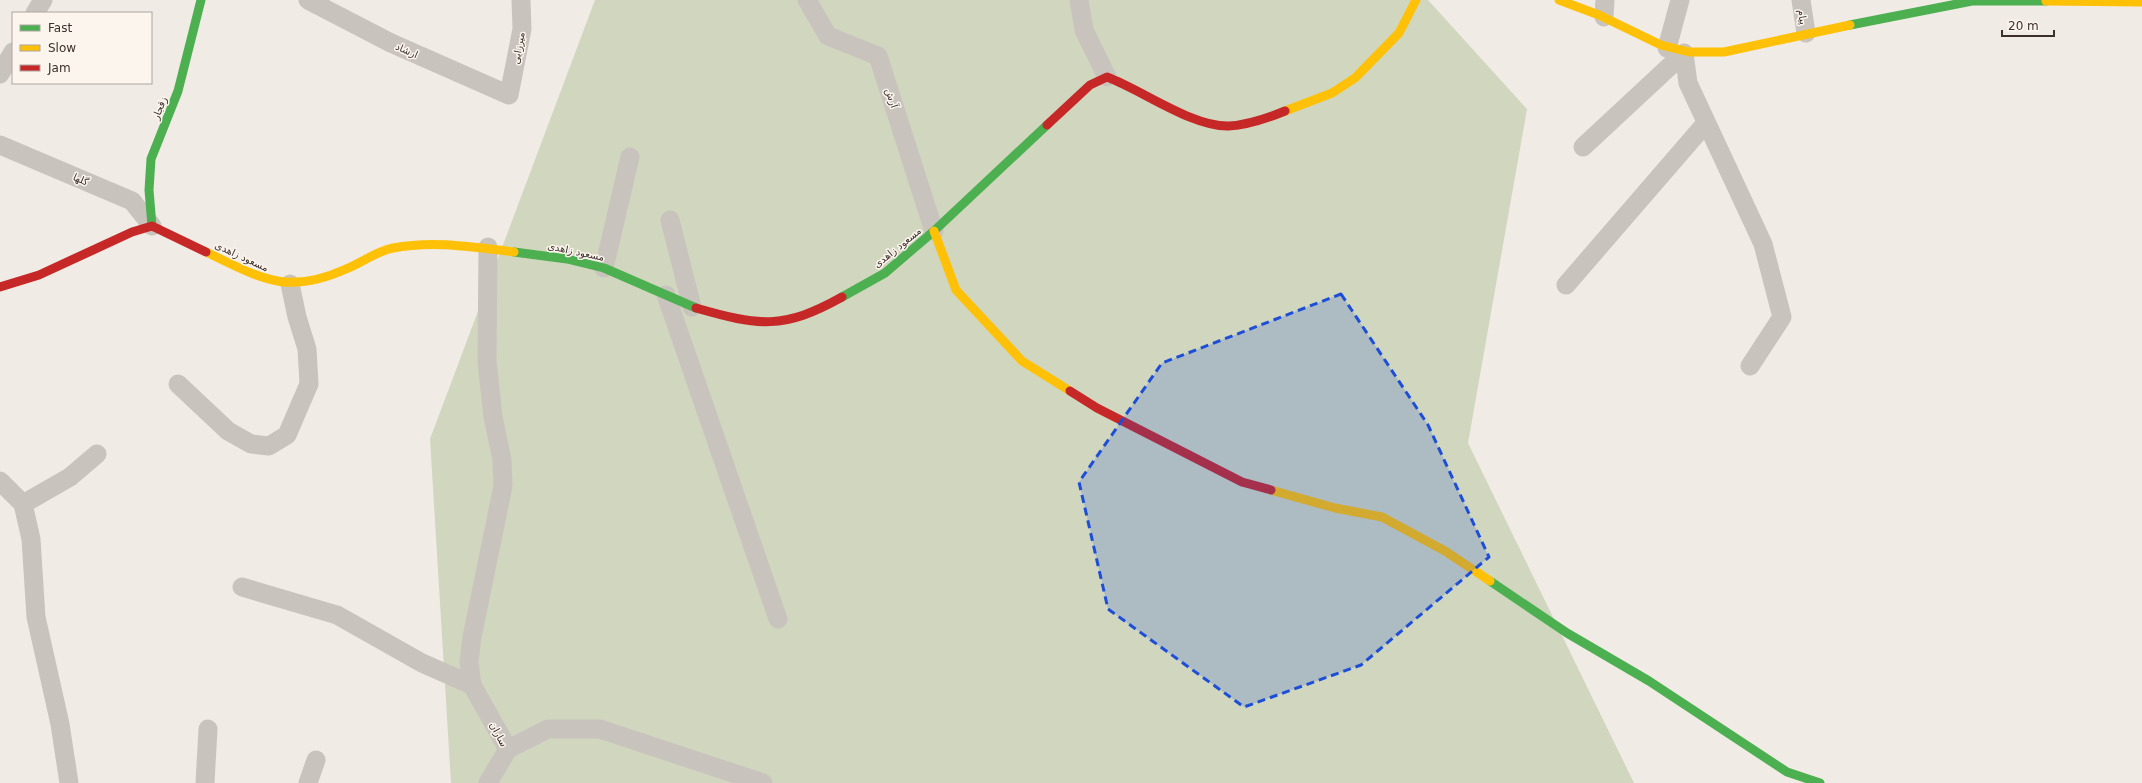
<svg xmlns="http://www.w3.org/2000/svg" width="2142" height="783" font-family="'DejaVu Sans','Noto Sans Arabic',sans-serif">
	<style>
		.green { fill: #d1d6bf }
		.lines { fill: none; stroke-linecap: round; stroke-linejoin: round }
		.street { stroke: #c9c3be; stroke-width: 19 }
		.fast { stroke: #4caf50; stroke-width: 9 }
		.slow { stroke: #ffc107; stroke-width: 9 }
		.jam { stroke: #c62828; stroke-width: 9 }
		.marked { fill: #1d4ed8; fill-opacity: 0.2; stroke: #1d4ed8; stroke-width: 3; stroke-dasharray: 8 5; stroke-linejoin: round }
		.labels { text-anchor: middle; stroke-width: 3; stroke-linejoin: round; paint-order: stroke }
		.street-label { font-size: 10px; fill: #3b302b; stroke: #fbf5ee }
	</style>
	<rect width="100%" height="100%" fill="#f0ebe5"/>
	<path class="green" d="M595,0h833l99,109 -59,334 166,340h-1183l-21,-344z"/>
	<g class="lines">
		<path class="street" d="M308,0l83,43 118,52 13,-66 -1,-29
			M807,0l21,36 50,20 56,175
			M1079,0l5,30 23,47
			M1801,0l5,33
			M35,13l8,-13
			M1604,17l1,-17
			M1667,48l13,-48
			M1684,53l4,30 75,161 19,73 -32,49
			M0,74l13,-22
			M0,145l132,56 20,25
			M1583,147l101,-94
			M670,220l22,87
			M488,247l-1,114 6,56 9,43 1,26 -31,151 -3,25 3,23 36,64 -20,34
			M604,268l26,-111
			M1566,285l140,-162
			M666,295l112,324
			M178,384l50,47 23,13 18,2 18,-11 22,-51 -2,-35 -10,-32 -7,-33
			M0,481l23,23 8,35 5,78 24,107 9,59
			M23,504l47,-27 27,-23
			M242,587l95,28 85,48 50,22
			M508,749l40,-20h52l163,54
			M205,783l3,-54
			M308,783l8,-23"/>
		<path class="fast" d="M1850,25l122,-24h74
			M152,226l-3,-36 2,-31 27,-68 23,-91
			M514,252l53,7 37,9 92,40
			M842,297l43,-24 49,-42 113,-106
			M1490,581l77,52 82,48 138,91 33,11"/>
		<path class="slow" d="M1559,0l40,15 62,30 28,7h35l126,-27
			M2046,1l96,1
			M1285,111l47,-18 23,-15 44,-45 17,-33
			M934,231l22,59 66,71 48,30
			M206,252c55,26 80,44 140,17 15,-6 31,-18 47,-21 40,-8 80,-1 121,4
			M1271,490l64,18 47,9 63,34 45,30"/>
		<path class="jam" d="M1047,125l43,-40 17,-8c35,13 85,50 122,49 19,-1 39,-8 56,-15
			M0,287l39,-12 93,-43 20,-6 54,26
			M696,308c63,18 87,22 146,-11
			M1070,391l27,17 145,74 29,8"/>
	</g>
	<path class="marked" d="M1341,294l87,131 61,132 -128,108 -117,42 -136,-98 -29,-127 83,-119z"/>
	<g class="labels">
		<g class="street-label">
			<text transform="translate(1803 17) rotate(82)" y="4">پیام</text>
			<text transform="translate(518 48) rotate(-80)" y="4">میرزایی</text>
			<text transform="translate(407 50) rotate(24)" y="4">ارشاد</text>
			<text transform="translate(892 98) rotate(72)" y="4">آرش</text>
			<text transform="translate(159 108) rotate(-68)" y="4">زقجار</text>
			<text transform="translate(81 179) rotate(24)" y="4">گلها</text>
			<text transform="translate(897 247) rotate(-39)" y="4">مسعود زاهدی</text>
			<text transform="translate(576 251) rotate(12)" y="4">مسعود زاهدی</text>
			<text transform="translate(242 256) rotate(25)" y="4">مسعود زاهدی</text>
			<text transform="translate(499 734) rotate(62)" y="4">ساران</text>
		</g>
	</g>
	<rect x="12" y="12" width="140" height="72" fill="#fbf5ee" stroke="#aea6a0"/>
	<rect x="20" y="25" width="20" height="6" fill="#4caf50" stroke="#aea6a0"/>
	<text x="48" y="32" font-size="12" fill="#3b302b">Fast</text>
	<rect x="20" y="45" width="20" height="6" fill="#ffc107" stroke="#aea6a0"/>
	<text x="48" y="52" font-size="12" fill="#3b302b">Slow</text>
	<rect x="20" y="65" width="20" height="6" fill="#c62828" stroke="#aea6a0"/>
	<text x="48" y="72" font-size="12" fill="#3b302b">Jam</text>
	<path d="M2002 30v6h52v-6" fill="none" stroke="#3b302b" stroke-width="2"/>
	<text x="2008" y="30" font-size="12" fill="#3b302b" stroke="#fbf5ee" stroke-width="3" paint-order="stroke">20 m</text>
</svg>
